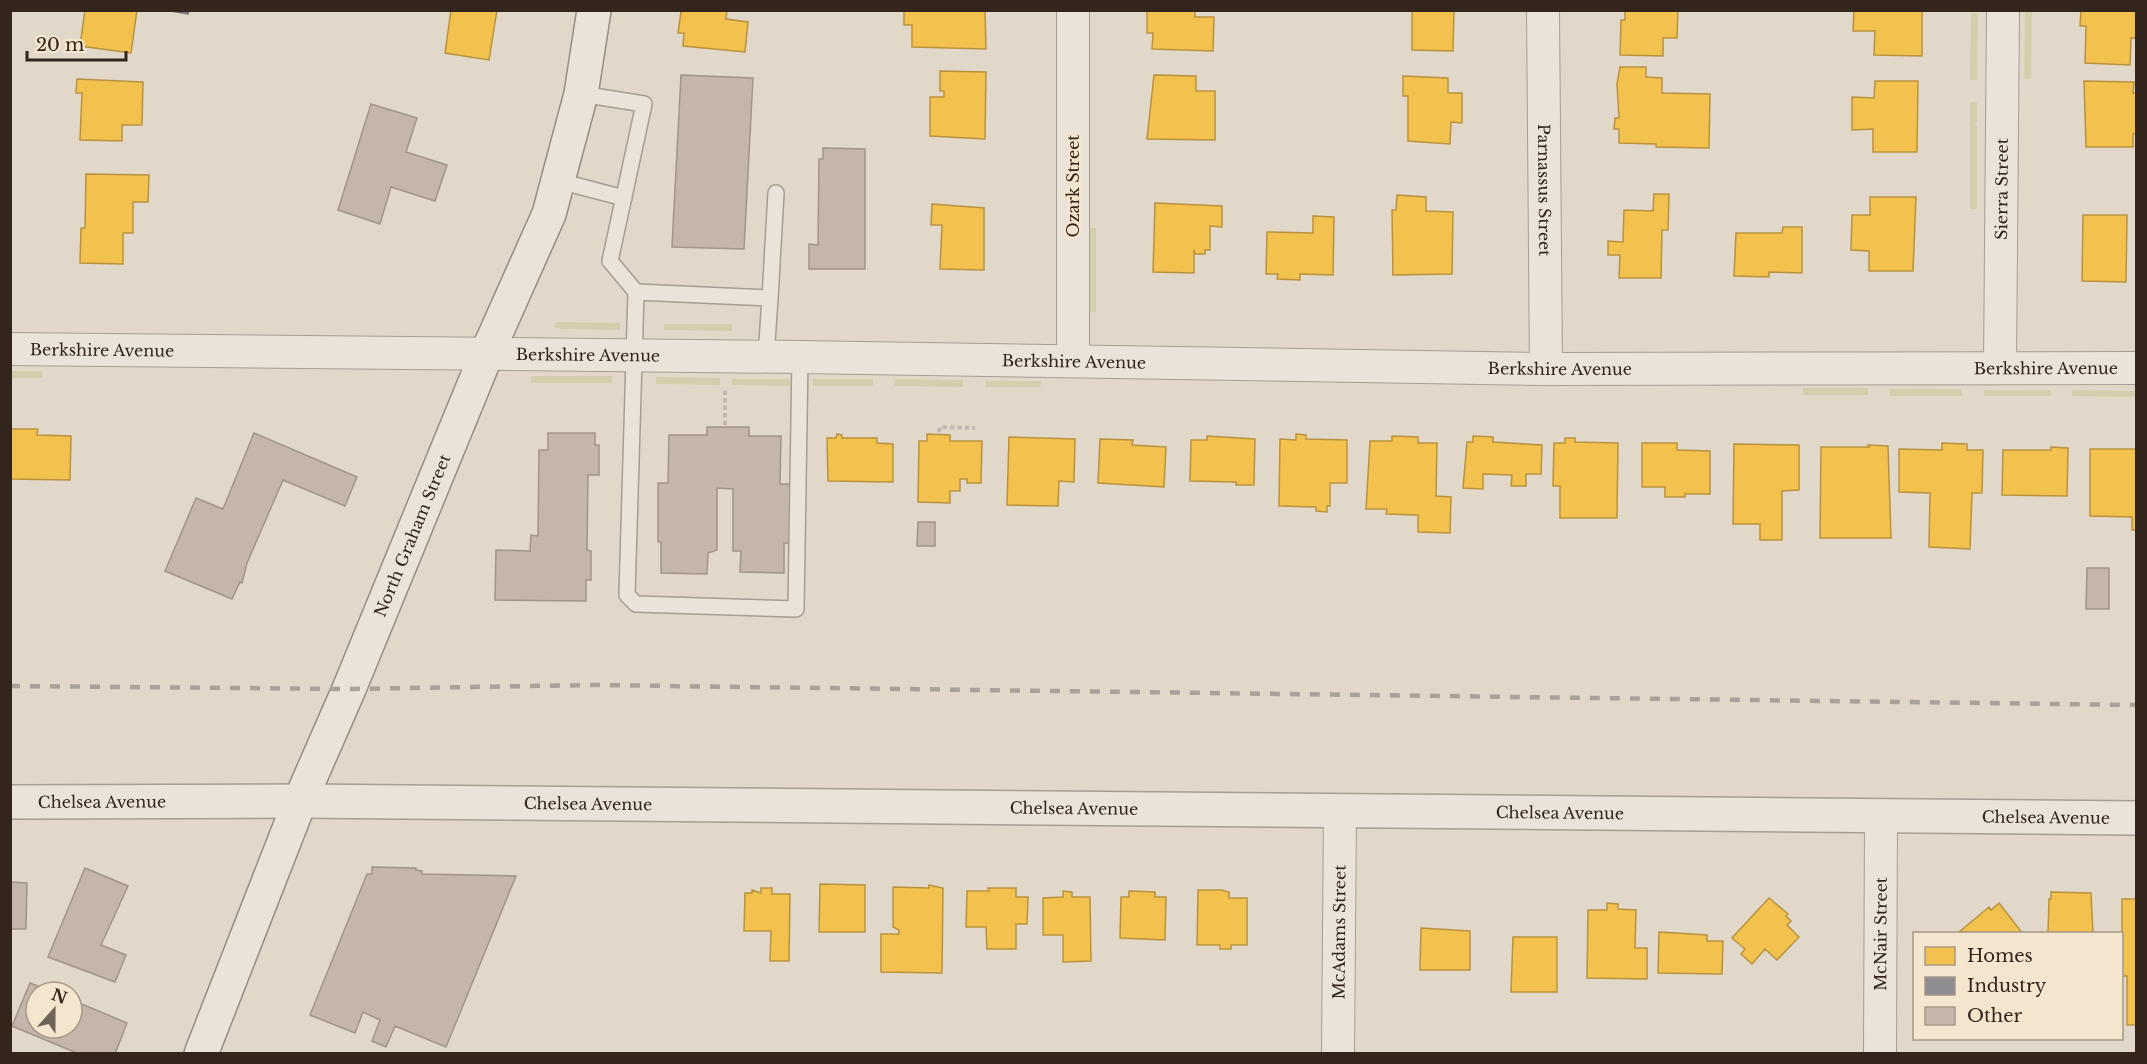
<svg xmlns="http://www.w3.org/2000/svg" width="2147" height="1064" font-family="'Libre Baskerville',serif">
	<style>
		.green { fill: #d3cfac }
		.homes { fill: #f2c14e; stroke: #b9923f; stroke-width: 1.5 }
		.industry { fill: #8d8d92; stroke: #726e6f; stroke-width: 1.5 }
		.building { fill: #c4b6aa; stroke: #a19489; stroke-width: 1.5 }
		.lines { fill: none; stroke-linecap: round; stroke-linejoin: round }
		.service-casing { stroke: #a69d93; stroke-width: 18 }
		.minor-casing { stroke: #a69d93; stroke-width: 34 }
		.tertiary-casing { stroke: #a69d93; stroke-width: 36 }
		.secondary-casing { stroke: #958d83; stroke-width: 36 }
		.path { stroke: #c2bab2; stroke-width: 4; stroke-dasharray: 4.5 3; stroke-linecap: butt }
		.service { stroke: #eae3da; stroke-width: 15 }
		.minor { stroke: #eae3da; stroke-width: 32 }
		.tertiary { stroke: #eae3da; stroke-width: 33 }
		.secondary { stroke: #eae3da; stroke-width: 33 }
		.rail { stroke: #a9a29b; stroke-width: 4.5; stroke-dasharray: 10 10; stroke-linecap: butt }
		.labels { text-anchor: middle; stroke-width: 6; stroke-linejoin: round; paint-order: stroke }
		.street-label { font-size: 16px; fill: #33251c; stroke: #f3e5ce }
	</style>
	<rect width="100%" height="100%" fill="#e1d8c9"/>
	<path class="green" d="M2025,11h7l-1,68h-7z
		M1971,13h7l-1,67h-7z
		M1970,102h7v20l-3,2 3,1v84h-7z
		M1088,228h8v84h-8z
		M556,322l64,1v7l-58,-1 -8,-2z
		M664,324h68v7l-68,-1z
		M11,371h31l1,7h-32z
		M531,376h81v7h-81z
		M656,377l64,1v7l-64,-1z
		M732,379h58v7l-58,-1z
		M813,379h60v7h-60z
		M895,379l68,1v7l-69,-1z
		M986,381h55v6h-55z
		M1803,388h65v7h-65z
		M1890,389h72v7h-72z
		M1984,390h67v6h-67z
		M2072,390l64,1v6l-64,-1z"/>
	<path class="homes" d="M85,10h52l-6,43 -51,-7z
		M451,10h46l-8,50 -44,-7z
		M686,10h41l-1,9 22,3 -3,30 -62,-6 1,-13h-6l3,-21z
		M904,10h81l1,39 -74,-2v-22h-8z
		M1147,10h48v7h19l-1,34 -61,-2 1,-16h-6z
		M1412,10h42l-1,41 -41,-1z
		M1625,10h53l-1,28h-14v18l-43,-1 1,-35h4z
		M1854,10h68v46l-48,-1 1,-24h-22z
		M2081,10h55v28h-5l-1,27 -45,-2 1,-37h-6z
		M1620,67h26v10l16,1v15l48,1 -1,54 -53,-1v-3l-37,-1v-14h-5l1,-11h4l-2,-34z
		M940,71l46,1 -1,67 -55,-3v-39h14v-6h-4z
		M1154,75l42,1v15h19v49l-68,-1z
		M1403,76l45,2v15h14v30l-11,-1 -1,22 -42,-3v-45h-5z
		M77,79l66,3 -1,43h-20v16l-42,-1 2,-47h-6z
		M1875,81h43l-1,71h-44v-23l-21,1v-33l22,1z
		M2084,81l50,1 -1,11h3v41h-3v13h-47z
		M86,174l63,1 -1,27h-15v31h-10v31l-43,-1 1,-35h4z
		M1654,194h15l-1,36h-6l-1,48h-42l1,-23h-12v-14l15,1 1,-32 29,1z
		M1397,195l29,2v14l27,1 -1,62 -59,1 -1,-65h4z
		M1870,197h46l-3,74h-44v-20l-18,-1 1,-35h18z
		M1155,203l67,3v21l-12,-1v24h-5v4h-10l-1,-4v23l-41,-1z
		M932,204l52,4v62l-44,-1 2,-44h-11z
		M2083,215h44l-1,67 -44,-1z
		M1313,216l21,1 -1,58 -33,-1v6l-23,-1 1,-5h-12l1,-42 46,1z
		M1783,227h19v46l-33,-1v5l-35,-1 2,-43h46z
		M10,429h28l-1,6 34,1 -1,44 -60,-1z
		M837,434l5,1v3h35v5l16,1v38l-65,-1 -1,-43h9z
		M927,434l23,1v6h32l-1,42h-14v-4h-7v12h-10v12l-32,-1 1,-61h8z
		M1296,434l10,1v4l41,1v43h-17v23h-3v6l-11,-1v-4l-37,-1 1,-67 16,1z
		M1207,436l48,3 -1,46h-18v-3l-46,-1 1,-41h16z
		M1392,436l26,1v6h19l-1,53 15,1 -1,36 -32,-1v-17l-32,-1 1,-5h-21l4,-68h22z
		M1473,436l20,1v5l49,3 -1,29h-15v12h-15l1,-11 -29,-1v15l-20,-1 4,-46h6z
		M1009,437l66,2 -1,43 -15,-1 -1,25 -51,-1z
		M1565,438h10v4l43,1 -1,75h-57v-32h-7l1,-43h11z
		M1100,439l33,1 -1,5 34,2 -2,40 -66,-4z
		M1642,443h35v7l33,1v43h-25v3h-20v-10h-23z
		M1942,443l25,1v6h16l-1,43h-10l-2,56 -41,-2 1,-54 -31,-1v-43l43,1z
		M1734,444l65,1v45l-17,1v49h-22v-16h-27z
		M1868,445l20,1 3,92h-71l1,-91h48z
		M2051,447l17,1 -1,48 -65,-1 1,-45h48z
		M2090,449h46v81h-4v-13l-42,-1z
		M820,884l45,1v47h-46z
		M929,885l14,3 -1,85 -61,-1v-38h18v-4l-6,-3v-40l36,1z
		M761,888h11v6h18l-1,67h-19l1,-30h-27l1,-38h7v-3l9,3z
		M988,888h28v9h12l-1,27h-11v25h-29l-1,-22h-20l1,-36h22z
		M1198,890h23l8,2v6h18v47h-16v4h-11v-4h-23z
		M1063,891l9,1v5h18l1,64 -28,1v-27h-20v-37l20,-1z
		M1129,891l26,1v5h11l-1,43 -45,-2 1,-41h8z
		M2051,892l40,1 2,41h-45l1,-35h2z
		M1769,898l19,16 -2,2 5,5 -4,4 12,12 -22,23 -12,-11 -13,15 -11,-10 4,-5 -13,-11z
		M2122,899h14v126h-9v-49h-5z
		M1607,903l11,1v5l18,1 -1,38h12v31l-60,-1 1,-68h19z
		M1999,903l24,31 -64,-2 30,-25 2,3z
		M1421,928l49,3v39h-50z
		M1659,932l48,3v6h16l-1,33 -64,-1z
		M1513,937h44v55h-46z
		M1173,1053h68v1z"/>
	<path class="industry" d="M165,10h24l-1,4z"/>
	<path class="building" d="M681,75l72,3 -9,171 -72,-2z
		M371,104l46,14 -11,34 41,13 -12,36 -44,-14 -11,37 -42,-14z
		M823,148l42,1v120h-56v-25l9,1 1,-86h4z
		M707,427h42v9h32l-1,48h9l1,5v54h-6v30l-44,-1 1,-21h-8v-62l-16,-1v62l-9,3 -1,21 -46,-1v-31h-3v-59h10l1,-48h38z
		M254,433l103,44 -12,29 -62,-26 -36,83 -5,20 -2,-1 -8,17 -67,-28 31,-73 27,11z
		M548,433h47v12h4v30h-11l-1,75 4,1v29h-5v21l-91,-1 1,-50 34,1 1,-16 7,1 1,-86h9z
		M918,522h17v24h-18z
		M2087,568h22v41h-23z
		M372,867l44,1v2l6,1v3l94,2 -70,171 -51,-21 -9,21 -14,-6 8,-21 -17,-8 -8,21 -45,-18 57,-141h5z
		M85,868l43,18 -27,59 25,10 -11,27 -67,-25z
		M10,882l17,1 -1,46h-16z
		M30,983l23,9h-17v36h36v-28l55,23 -12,31h-36l-67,-28z"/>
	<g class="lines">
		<g class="service-casing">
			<path id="service" d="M581,94l63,10 -34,157 26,31 134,6 6,-105
				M559,181l65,17
				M636,292l-9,303 9,9 160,5 4,-252
				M766,357l4,-59"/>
		</g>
		<g class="minor-casing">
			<g id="minor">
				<path d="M1073,10v351"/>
				<path id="s1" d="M1543,10l3,359"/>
				<path id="s2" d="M10,349l790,8 746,12 590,-1"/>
				<path id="s3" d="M2000,366l3,-356"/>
				<path id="s4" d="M1338,1054l2,-243"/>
				<path id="s5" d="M1880,1054l1,-238"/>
			</g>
		</g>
		<g class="tertiary-casing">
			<g id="tertiary">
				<path id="s6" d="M10,802l290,-1 1836,17"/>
			</g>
		</g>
		<g class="secondary-casing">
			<g id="secondary">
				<path id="s7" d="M201,1054l99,-253 49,-112 138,-336 62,-139 32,-120 13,-84"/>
			</g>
		</g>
		<path class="path" d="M725,425v-36
			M939,432l1,-5 35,1"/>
		<use href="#service" class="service"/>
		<use href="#minor" class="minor"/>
		<use href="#tertiary" class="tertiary"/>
		<use href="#secondary" class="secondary"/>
		<path class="rail" d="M10,686l339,3 244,-4 1543,20"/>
	</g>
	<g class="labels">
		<g class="street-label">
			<text transform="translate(1073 186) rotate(-90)" y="6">Ozark Street</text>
			<text dy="6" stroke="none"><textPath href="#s3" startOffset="177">Sierra Street</textPath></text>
			<text dy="6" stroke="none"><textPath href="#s1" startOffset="180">Parnassus Street</textPath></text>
			<text dy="6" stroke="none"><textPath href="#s2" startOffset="92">Berkshire Avenue</textPath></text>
			<text dy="6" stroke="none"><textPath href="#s2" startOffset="578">Berkshire Avenue</textPath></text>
			<text dy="6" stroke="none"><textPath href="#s2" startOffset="1064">Berkshire Avenue</textPath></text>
			<text dy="6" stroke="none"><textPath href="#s2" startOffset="2036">Berkshire Avenue</textPath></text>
			<text dy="6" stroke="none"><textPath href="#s2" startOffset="1550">Berkshire Avenue</textPath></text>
			<text dy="6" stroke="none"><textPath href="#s7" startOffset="560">North Graham Street</textPath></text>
			<text dy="6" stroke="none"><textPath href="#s6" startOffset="92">Chelsea Avenue</textPath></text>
			<text dy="6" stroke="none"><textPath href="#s6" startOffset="578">Chelsea Avenue</textPath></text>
			<text dy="6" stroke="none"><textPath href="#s6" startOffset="1064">Chelsea Avenue</textPath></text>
			<text dy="6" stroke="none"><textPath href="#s6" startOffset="1550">Chelsea Avenue</textPath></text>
			<text dy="6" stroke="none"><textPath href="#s6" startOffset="2036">Chelsea Avenue</textPath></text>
			<text dy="6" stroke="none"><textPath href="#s4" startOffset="122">McAdams Street</textPath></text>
			<text dy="6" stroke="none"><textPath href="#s5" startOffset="120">McNair Street</textPath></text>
		</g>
	</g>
	<rect width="2147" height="1064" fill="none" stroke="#33251c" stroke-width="24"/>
	<rect x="1913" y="932" width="210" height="108" fill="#f3e5ce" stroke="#a69887" stroke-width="1.5"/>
	<rect x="1925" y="947" width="30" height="18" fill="#f2c14e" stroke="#a69887" stroke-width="1.5"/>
	<text x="1967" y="962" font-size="18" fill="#33251c">Homes</text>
	<rect x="1925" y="977" width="30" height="18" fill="#8d8d92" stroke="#a69887" stroke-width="1.5"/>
	<text x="1967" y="992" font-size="18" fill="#33251c">Industry</text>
	<rect x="1925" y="1007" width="30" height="18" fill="#c4b6aa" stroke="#a69887" stroke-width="1.5"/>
	<text x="1967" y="1022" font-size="18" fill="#33251c">Other</text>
	<g transform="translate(54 1010) rotate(21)"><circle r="28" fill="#f3e5ce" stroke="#a69887" stroke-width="1.5"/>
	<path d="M0-4.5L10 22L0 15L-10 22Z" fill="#706459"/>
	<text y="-9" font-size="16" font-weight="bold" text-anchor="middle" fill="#33251c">N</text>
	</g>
	<path d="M27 51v9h99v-9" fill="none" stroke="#33251c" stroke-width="3"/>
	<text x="36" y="51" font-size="18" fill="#33251c" stroke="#f3e5ce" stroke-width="4.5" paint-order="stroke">20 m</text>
</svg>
